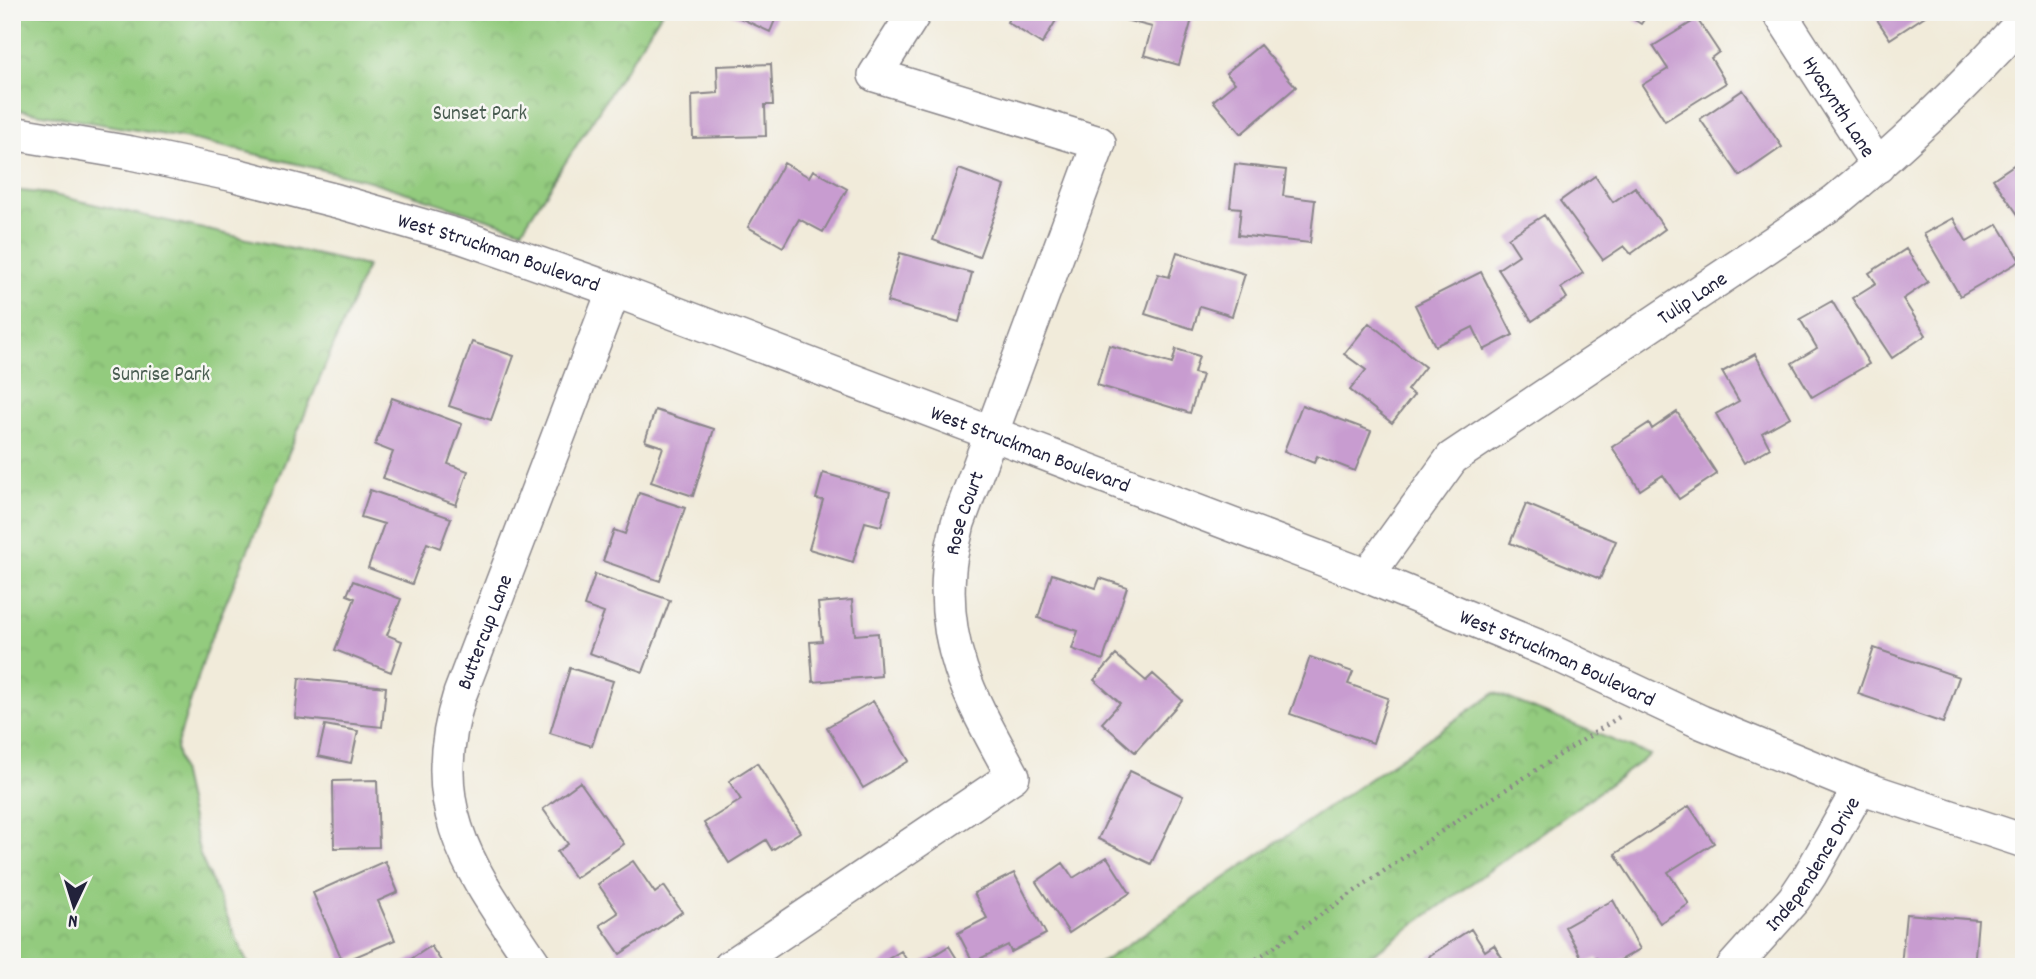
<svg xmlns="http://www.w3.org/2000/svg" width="2036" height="979" font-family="Dekko,sans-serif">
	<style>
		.park { fill: url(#park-crowns); stroke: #5a765c; stroke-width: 2 }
		.building { fill: #c89cd0 }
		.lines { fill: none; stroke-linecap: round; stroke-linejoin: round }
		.minor-casing { stroke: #8a868a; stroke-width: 36 }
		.path { stroke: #8a868a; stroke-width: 4.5; stroke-dasharray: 2 5; stroke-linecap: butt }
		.minor { stroke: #fff; stroke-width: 33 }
		.labels { text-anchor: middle; stroke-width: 5; stroke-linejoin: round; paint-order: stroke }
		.street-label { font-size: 21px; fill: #22223b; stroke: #f6f6f2 }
		.park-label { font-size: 21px; fill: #4a5d52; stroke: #f6f6f2 }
	</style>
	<defs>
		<pattern id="park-crowns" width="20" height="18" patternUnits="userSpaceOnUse" patternTransform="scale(1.75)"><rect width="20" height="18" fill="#93cb7e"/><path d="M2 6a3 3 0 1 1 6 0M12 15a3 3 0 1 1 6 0" fill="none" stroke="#7eae6e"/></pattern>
	</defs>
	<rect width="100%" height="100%" fill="#f6f6f2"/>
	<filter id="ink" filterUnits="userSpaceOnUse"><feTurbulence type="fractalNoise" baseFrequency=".0143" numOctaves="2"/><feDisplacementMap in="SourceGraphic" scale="14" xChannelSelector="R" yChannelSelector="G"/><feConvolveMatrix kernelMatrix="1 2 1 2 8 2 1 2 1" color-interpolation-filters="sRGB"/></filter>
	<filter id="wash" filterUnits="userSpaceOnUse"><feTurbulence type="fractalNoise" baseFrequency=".00686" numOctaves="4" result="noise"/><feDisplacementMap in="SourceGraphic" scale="28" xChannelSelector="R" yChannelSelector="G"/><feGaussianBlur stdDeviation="1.57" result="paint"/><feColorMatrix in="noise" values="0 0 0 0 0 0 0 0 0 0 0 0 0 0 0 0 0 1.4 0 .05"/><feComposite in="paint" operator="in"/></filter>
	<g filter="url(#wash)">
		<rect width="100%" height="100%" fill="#f1ebda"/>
		<path class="park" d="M12,12h650l-140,218 -152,-49 -175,-41 -183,-31z
			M12,190l37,4 318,72 -158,377 -33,105 24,107 46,105 5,7h-239z
			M1495,693l155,62 -295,212h-260z"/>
		<g id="blocks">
			<path class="building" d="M727,12h61l-2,5 -8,-4 -8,19z
				M1013,12h48l-19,32 -35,-22z
				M1123,12h71l-15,53 -35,-10 8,-28 -31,-8z
				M1622,12h27l-8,12z
				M1872,12h50l3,4 -35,23z
				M1697,19l22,33 -8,6 15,25 -61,38 -23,-36 26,-16 -15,-23z
				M1260,45l36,42 -55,47 -28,-33 22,-18 -9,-10z
				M771,64l2,41h-8l1,31 -73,2 -1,-43 26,-2 -1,-27z
				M1743,90l39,57 -42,29 -40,-57z
				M2024,158v65l-31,-44z
				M784,163l25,14 4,-7 34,19 -24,43 -24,-13 -16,28 -35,-20z
				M1235,164l51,6 -3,26 32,4 -5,43 -72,-8 3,-27 -11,-1z
				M959,169l46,17 -26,71 -46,-17z
				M1595,176l18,26 22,-15 30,42 -34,25 -7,-8 -21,14 -43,-59z
				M1544,215l39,58 -22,15 6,10 -35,23 -34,-52 21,-14 -11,-17z
				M1953,218l14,24 31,-18 22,37 -60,35 -36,-62z
				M1906,249l22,33 -25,17 23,36 -34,23 -40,-60 24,-15 -7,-10z
				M1177,252l68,22 -13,42 -32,-10 -7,23 -48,-15 13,-40 11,3z
				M900,253l72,20 -13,49 -72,-20z
				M1481,272l32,63 -29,15 -11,-23 -38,19 -20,-41z
				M1832,301l37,63 -57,33 -20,-34 25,-15 -17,-29z
				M1369,323l56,44 -18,23 7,5 -22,28 -42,-33 16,-20 -22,-16z
				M472,342l42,14 -23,64 -42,-14z
				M1109,345l63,19 4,-15 23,7 -5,17 8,2 -12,38 -93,-28z
				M1755,354l35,63 -28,16 8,15 -26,15 -28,-49 23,-13 -17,-29z
				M392,398l70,26 -14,40 20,7 -12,34 -73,-27 10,-26 -18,-7z
				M1302,405l69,26 -16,40 -38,-15 -3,7 -30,-12z
				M655,410l59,19 -21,67 -42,-14 12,-35 -18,-6z
				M1677,412l40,62 -38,25 -16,-24 -23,15 -28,-43 37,-24 3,6z
				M823,473l67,19 -9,34 -16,-4 -12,40 -44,-13 14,-49 -7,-1z
				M370,490l81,28 -11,30 -13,-5 -15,41 -44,-16 16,-44 -23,-7z
				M639,493l46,15 -25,73 -57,-20 11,-31 11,4z
				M1526,504l90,37 -16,38 -90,-36z
				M595,574l75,26 -27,72 -54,-19 15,-40 -20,-7z
				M1052,574l44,14 4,-10 27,9 -24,73 -31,-11 6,-18 -40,-13z
				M353,581l48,18 -14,36 15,6 -11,31 -56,-22 20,-52 -8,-3z
				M852,600l3,35 23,-2 3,43 -68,6 -3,-40 12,-1 -4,-38z
				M1874,648l85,29 -16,46 -85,-29z
				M1116,655l30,26 7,-7 29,26 -47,52 -33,-29 18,-20 -26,-23z
				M1310,657l43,15 -5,12 40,14 -15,45 -83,-29z
				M570,668l43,13 -21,65 -42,-13z
				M299,678l87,9 -4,40 -87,-9z
				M873,701l36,60 -46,27 -36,-61z
				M325,725l33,6 -7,32 -33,-7z
				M757,763l43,69 -28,18 -6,-10 -37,23 -25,-40 37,-23 -12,-19z
				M1130,771l53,25 -32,68 -53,-25z
				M377,780l2,67 -45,1 -1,-67z
				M580,782l44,62 -49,34 -18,-26 11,-8 -25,-35z
				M1689,806l25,37 -46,29 21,32 -29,19 -45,-69z
				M1107,857l23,36 -61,40 -33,-51 27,-19 10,15z
				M385,861l13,31 -20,9 17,39 -52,22 -30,-69z
				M633,861l22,32 9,-7 18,26 -62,42 -20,-29 18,-12 -20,-29z
				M1014,873l32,61 -35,18 -3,-7 -35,17 -15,-29 29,-15 -13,-25z
				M1613,900l27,49 -32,18h-6l-5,-9 -12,6 -20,-37z
				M1906,914l72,6 -4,47 -73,-1z
				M1471,929l14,22 9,-6 14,22h-72l-7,-11z
				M431,946l14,21h-46z
				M949,946l13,21h-47z
				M901,951l10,16h-36z"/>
		</g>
	</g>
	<g filter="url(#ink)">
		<use href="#blocks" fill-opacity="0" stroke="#8a868a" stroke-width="2"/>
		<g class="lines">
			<g class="minor-casing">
				<g id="minor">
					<path id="s1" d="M1779,12l99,154"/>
					<path id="s2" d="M12,133l119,20 104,22 102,26 125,36 152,53 753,286 187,77 147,69 159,65 164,54"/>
					<path id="s3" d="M1367,576l85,-118 382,-256c68,-55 131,-117 190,-182"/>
					<path id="s4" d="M536,967c-63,-95 -114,-153 -76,-273l154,-404"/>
					<path id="s5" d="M730,967l283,-191c-38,-71 -71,-122 -64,-206 1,-16 6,-32 9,-47l141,-380 -224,-68 40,-63"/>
					<path id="s6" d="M1733,967l61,-68 16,-24 50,-88"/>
				</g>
			</g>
			<path class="path" d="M1245,967l207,-143 167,-107"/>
			<use href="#minor" class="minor"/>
		</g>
	</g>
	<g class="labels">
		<g class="street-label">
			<text dy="7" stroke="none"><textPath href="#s1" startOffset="112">Hyacynth Lane</textPath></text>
			<text dy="7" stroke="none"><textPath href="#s2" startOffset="502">West Struckman Boulevard</textPath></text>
			<text dy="7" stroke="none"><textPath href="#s3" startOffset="434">Tulip Lane</textPath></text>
			<text dy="7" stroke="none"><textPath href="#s2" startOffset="1069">West Struckman Boulevard</textPath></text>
			<text dy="7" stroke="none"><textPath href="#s5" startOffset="620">Rose Court</textPath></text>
			<text dy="7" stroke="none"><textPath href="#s4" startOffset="364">Buttercup Lane</textPath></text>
			<text dy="7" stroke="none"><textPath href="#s2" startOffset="1636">West Struckman Boulevard</textPath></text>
			<text dy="7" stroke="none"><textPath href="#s6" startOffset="131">Independence Drive</textPath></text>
		</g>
		<g class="park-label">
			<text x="480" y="119">Sunset Park</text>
			<text x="161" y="380">Sunrise Park</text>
		</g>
	</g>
	<rect width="2036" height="979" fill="none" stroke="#f6f6f2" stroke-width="42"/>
	<g transform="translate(74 906) rotate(184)" stroke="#f6f6f2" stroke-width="5" paint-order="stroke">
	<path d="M0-5L12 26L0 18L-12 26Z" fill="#22223b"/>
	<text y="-10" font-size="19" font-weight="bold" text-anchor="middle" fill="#22223b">N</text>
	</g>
</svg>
